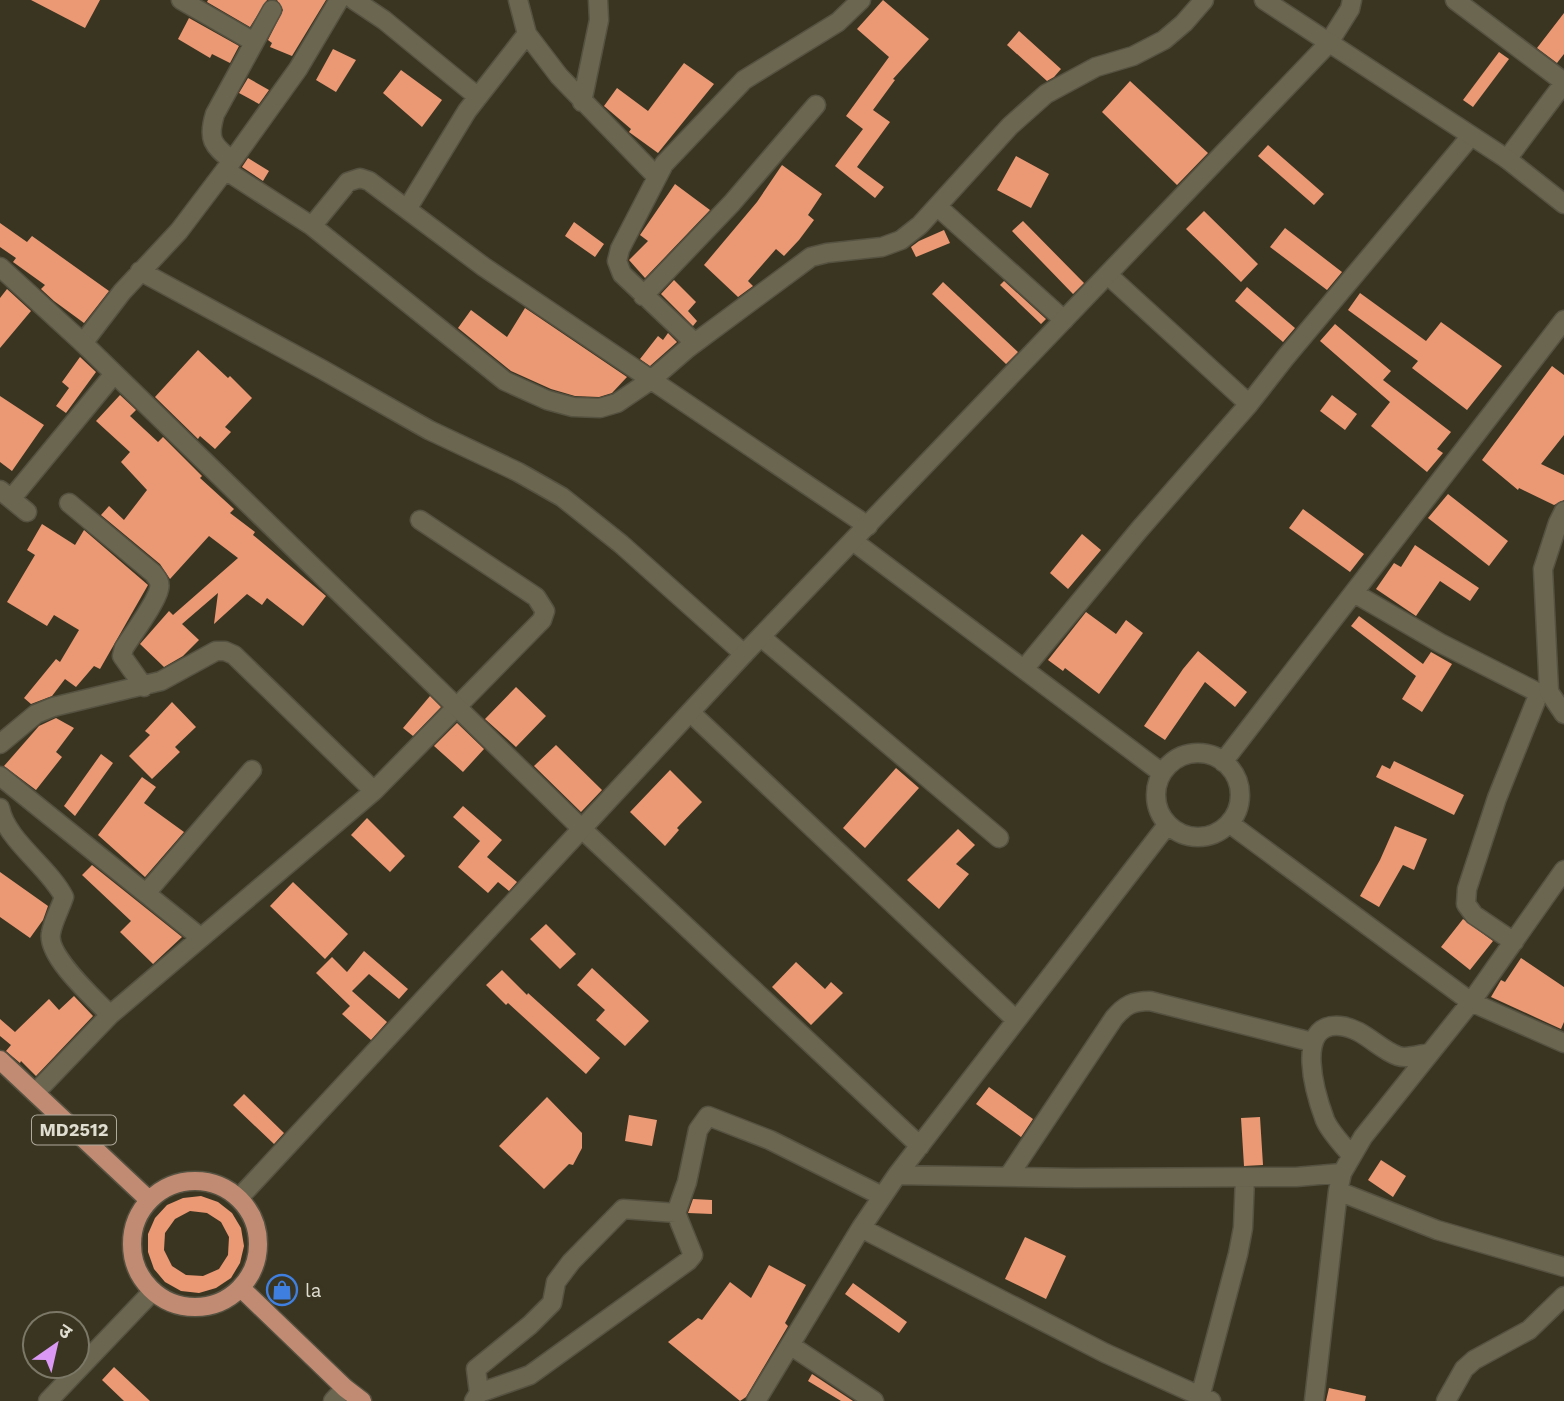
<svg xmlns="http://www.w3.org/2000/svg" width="1564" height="1401" font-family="'Work Sans','Noto Sans Devanagari',sans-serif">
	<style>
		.building { fill: #eb9875; fill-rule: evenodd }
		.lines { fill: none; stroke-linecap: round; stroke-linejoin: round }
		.street-casing { stroke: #565241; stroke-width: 21 }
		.secondary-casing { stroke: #565241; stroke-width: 21 }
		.primary-casing { stroke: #565241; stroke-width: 21 }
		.street { stroke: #6b6650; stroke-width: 18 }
		.secondary { stroke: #6b6650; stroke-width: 18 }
		.primary { stroke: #c18b73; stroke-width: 18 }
		.labels { text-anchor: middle; stroke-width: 7; stroke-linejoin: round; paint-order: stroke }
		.shield { fill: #3a3521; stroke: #aeaa9c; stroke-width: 2 }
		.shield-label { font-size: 18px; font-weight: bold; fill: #dfdcd0 }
		.poi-label { font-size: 19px; fill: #dfdcd0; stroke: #3a3521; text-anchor: start }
	</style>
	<rect width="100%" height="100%" fill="#3a3521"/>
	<path class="building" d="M31,0h69l-15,28z
		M208,0h59l-17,27 -43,-25z
		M277,0h49l-34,56 -22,-9 2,-4 -4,-3 15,-30z
		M883,0l46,39 -36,40 2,1 -22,30 17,12 -33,45 27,20 -9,11 -40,-32 28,-37 -17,-13 43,-59 -32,-28z
		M1564,13v41l-7,9 -20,-15z
		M189,18l50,28 -9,17 -18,-9 -2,4 -32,-19z
		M1019,31l42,38 -7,8 -7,4 -40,-36z
		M333,49l23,11 -20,32 -20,-12z
		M1499,52l10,7 -36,48 -10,-7z
		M684,63l30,21 -56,69 -29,-21 2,-3 -27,-23 13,-18 31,23z
		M401,70l41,30 -20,27 -39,-34z
		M248,78l21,12 -10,14 -20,-11z
		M1130,81l78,72 -31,32 -75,-73z
		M1268,145l56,49 -10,11 -56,-49z
		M1016,156l33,18 -18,34 -34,-18z
		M248,158l21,13 -6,10 -21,-14z
		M782,165l40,29 -14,21 6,5 -15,20 -15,16 -8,-7 -28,32 5,5 -15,11 -34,-32 53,-63z
		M675,184l35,26 -65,68 -16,-18 19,-19 -8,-6z
		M1204,211l54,53 -17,18 -55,-53z
		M1023,221l61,62 -11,11 -61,-63z
		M574,222l30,22 -9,13 -30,-21z
		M0,223l27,19 5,-6 77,55 -25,32 -30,-22 -13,-12 4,-4 -32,-23 3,-4 -16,-11z
		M1285,228l57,44 -15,18 -57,-43z
		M944,230l6,13 -34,14 -5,-10 8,-6z
		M674,280l22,22 -8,9 9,10 -4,5 -32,-32z
		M1004,281l42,38 -5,5 -41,-39z
		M943,282l75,70 -12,12 -74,-70z
		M1247,287l48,41 -12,14 -48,-41z
		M7,289l24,22 -31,37v-50z
		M1360,293l66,48 15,-19 61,44 -35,44 -55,-42 6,-7 -70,-51z
		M525,308l102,69 -15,16 -13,4 -24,-1 -24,-7 -40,-18 -53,-43 13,-18 36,27z
		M1335,324l56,47 -8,9 68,52 -14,17 6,4 -16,19 -56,-46 19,-24 -70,-61z
		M668,333l9,9 -27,24 -10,-7 18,-23 5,4z
		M198,350l30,28 2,-2 22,22 -27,29 6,5 -16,17 -15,-13 -2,3 -43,-42z
		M80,357l16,15 -30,41 -10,-7 13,-18 -7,-6z
		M1552,366l12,9v60l-23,29 23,11v25l-10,5 -35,-17 -1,2 -36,-30z
		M120,395l16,15 -6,6 28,26 5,-5 39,39 -2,2 34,31 -4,4 25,19 -2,3 73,61 -23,30 -36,-28 -5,7 -15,-11 -33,30 4,-31 -36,31 17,16 -16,16 -19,11 -24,-23 29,-33 4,4 65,-57 -29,-22 -39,43 -10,-15 -59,-49 8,-9 15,14 23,-30 -26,-28 9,-10 -34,-31z
		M1332,395l25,19 -12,16 -25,-19z
		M0,396l44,29 -32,46 -12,-9z
		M1448,494l60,47 -19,25 -61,-48z
		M1303,509l61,45 -14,18 -61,-44z
		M42,524l33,21 9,-15 64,55 -48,84 -6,-3 -18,21 -11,-8 -13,17 -21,8 -7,-6 32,-39 4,3 19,-32 -25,-15 -7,11 -40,-24 28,-47 -8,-5z
		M1082,534l19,16 -33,39 -18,-16z
		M1415,545l64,43 -9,13 -30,-20 -24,35 -40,-27 18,-26 7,4z
		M1086,612l30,22 10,-14 17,13 -44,61 -34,-26 -2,3 -15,-11z
		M1359,616l64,48 8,-12 21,12 -30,48 -20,-13 14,-23 -65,-50z
		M1198,651l49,41 -12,15 -30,-25 -40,58 -21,-14 39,-57z
		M516,687l30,29 -30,31 -31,-28z
		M430,696l11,11 -28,29 -10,-8z
		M172,702l24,25 -21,20 5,5 -28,27 -23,-23 21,-21 -5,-4z
		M56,718l18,10 -18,24 6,5 -26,33 -32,-24 35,-40z
		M457,723l27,26 -21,23 -29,-26z
		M556,745l46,45 -21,22 -47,-46z
		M101,754l12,9 -38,53 -11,-10z
		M1394,761l70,34 -10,20 -78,-38 6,-12 8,4z
		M896,768l23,20 -54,60 -22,-20z
		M670,770l32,32 -25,26 2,2 -14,16 -35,-34z
		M142,777l14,10 -12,16 40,29 -39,45 -47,-42z
		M463,806l39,34 -15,17 30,25 -8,9 -11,-9 -10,11 -30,-26 22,-26 -27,-24z
		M367,818l38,38 -15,16 -39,-37z
		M1395,826l32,13 -13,31 -11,-5 -24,42 -19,-11 20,-36z
		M958,829l17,16 -19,19 13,10 -30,35 -32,-29z
		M92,865l90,72 -29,27 -33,-32 11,-11 -49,-46z
		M0,872l48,34 -5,14 -13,18 -30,-21z
		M293,882l55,52 -23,25 -55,-53z
		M1463,919l30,22 -23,29 -29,-23z
		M546,924l30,30 -16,15 -30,-30z
		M364,951l44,38 -9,10 -30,-25 -17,17 35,31 -16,18 -29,-26 8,-8 -34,-33 16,-16 15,15z
		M1521,958l43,29v35l-3,7 -70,-32 10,-17 4,2z
		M796,962l29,27 6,-7 12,11 -32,32 -39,-38z
		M592,968l57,53 -24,25 -29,-26 9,-10 -28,-25z
		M502,970l25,25 1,-2 72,65 -14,16 -78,-71 -2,2 -20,-20z
		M74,996l19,20 -57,60 -15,-15 -1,2 -14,-12 5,-6 -11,-9v-17l15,13 34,-33 10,11z
		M989,1087l44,32 -12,18 -45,-33z
		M244,1094l40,39 -10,11 -41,-39z
		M547,1097l35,36v15l-9,17 -4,-1 -25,25 -45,-43z
		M629,1115l28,5 -5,26 -27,-5z
		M1260,1117l3,48 -19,1 -3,-48z
		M1381,1160l25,16 -13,21 -25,-17z
		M201,1196l17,6 14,11 9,15 3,18 -4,17 -9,15 -15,10 -17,5 -18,-2 -16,-9 -11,-13 -6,-17v-18l7,-16 12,-13 16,-7zM190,1211l17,2 14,9 8,15 -1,18 -9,14 -16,7 -17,-1 -14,-9 -8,-16 1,-17 10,-14z
		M693,1199l19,1v14l-24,-1z
		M1025,1237l41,19 -20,43 -41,-20z
		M769,1265l37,20 -21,38 3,3 -42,71 -6,4 -72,-59 30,-24 4,2 28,-38 21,16z
		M853,1283l54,39 -8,11 -54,-39z
		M114,1367l36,34h-26l-22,-21z
		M812,1374l41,27h-12l-33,-20z
		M1329,1388l37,8 -1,5h-39z"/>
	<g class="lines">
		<g class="street-casing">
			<path id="street" d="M181,0l73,42
				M354,0l30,20 94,77
				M518,0l9,34 32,42 98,101
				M1455,0l109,82
				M1328,44l22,-35 2,-9
				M582,102l17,-82 -1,-20
				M1507,159l57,-76
				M232,161c-19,-16 -25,-21 -17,-47l57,-104
				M225,170l87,56 193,155 42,19 26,7 27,1 17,-5 34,-23 37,-32 123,-91 16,-4 55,-6 19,-7 19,-15 90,-99 36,-32 50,-27 37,-11 31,-16 20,-17 20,-23
				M938,207l126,113
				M407,209l60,-98 60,-77
				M312,226l36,-44 12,-4 9,3 115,86 384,259
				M140,271l183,99 106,60 89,42 44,25 59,47 123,110
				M1108,275l141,129
				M643,296l89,-93 84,-98
				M83,343l39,-51 57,-61 53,-70 66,-92 41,-69
				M695,343l-73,-69 -5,-13 3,-12 44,-85 80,-84 94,-58 23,-22
				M0,490l27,22
				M11,499l103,-125
				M69,503l84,70c4,5 8,9 6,16 -3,14 -27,46 -35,59l-2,8 22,31
				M853,541l309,232
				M1354,593l86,50 99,50 10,-1
				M761,637l238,201
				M1024,669l115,-139 110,-126 36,-46 186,-222
				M691,713l325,307
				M0,744l36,-30 17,-7 108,-26 55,-30h9l9,4 140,136
				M1156 795a42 42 0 1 1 84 0a42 42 0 1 1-84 0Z
				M1223,762l341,-442
				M0,776l200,161
				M0,808c6,32 48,58 64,89 -4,12 -11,24 -13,36 -5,23 44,66 59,82
				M1229,823l242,179 93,41
				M582,829l338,317
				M147,892l105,-122
				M1514,942l-40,-27 -8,-11 1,-15 30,-91 42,-105
				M35,1093l75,-78 264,-224 168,-171 3,-9 -9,-14 -116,-77
				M1351,1155c-8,-10 -21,-23 -26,-35 -9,-24 -32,-98 15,-94 23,2 38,23 58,30 9,3 23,-2 32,-3
				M897,1175l179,3 220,-1 46,-4
				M1008,1177l106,-159c11,-13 19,-17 36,-17l162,41
				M1338,1191l99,39 127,37
				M861,1228l244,125 106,48
				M790,1345l84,56
				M479,1393l-3,-24 54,-44 22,-22 4,-21 15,-20 52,-53 53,4
				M333,1401l12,-13
				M474,1401l5,-8 51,-18 158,-114 5,-6 -17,-42 11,-31 11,-52 10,-14 62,24 112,56
				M756,1401l105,-173 36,-53 271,-351
				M1199,1401l39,-147 5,-26 2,-51
				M1314,1401l24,-210 4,-18 21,-36 108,-135 93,-132
				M1446,1401l18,-32 10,-9 55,-30 35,-34"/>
		</g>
		<g class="secondary-casing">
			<path id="secondary" d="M1264,0l243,159 57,45
				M0,267l83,76 499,486
				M1564,511l-6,12 -15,46 6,123 15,22
				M239,1198l505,-544 584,-610
				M48,1401l105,-110"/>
		</g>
		<g class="primary-casing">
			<path id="primary" d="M0,1060l149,140
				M132 1244a63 63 0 1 1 126 0a63 63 0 1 1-126 0Z
				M241,1288l104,100 17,13"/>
		</g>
		<use href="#street" class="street"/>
		<use href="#secondary" class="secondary"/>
		<use href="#primary" class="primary"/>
	</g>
	<defs>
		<g id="shop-ring" transform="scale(1.575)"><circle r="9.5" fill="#3a3521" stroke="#3f7fe0" stroke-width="1.5"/><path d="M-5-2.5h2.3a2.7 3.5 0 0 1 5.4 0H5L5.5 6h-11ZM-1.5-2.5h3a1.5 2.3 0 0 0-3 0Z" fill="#3f7fe0"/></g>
	</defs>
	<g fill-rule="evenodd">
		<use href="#shop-ring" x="282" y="1290"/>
	</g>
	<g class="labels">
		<rect class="shield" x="32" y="1115.5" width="84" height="29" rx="5"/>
		<g class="shield-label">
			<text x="74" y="1136">MD2512</text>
		</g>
		<g class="poi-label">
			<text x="305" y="1297">la</text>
		</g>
	</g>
	<g transform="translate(56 1345) rotate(34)"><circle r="33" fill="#3a3521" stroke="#7c7867" stroke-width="2"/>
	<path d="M0-5L12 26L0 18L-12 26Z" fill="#db99f5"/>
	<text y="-10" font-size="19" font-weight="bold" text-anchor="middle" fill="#dfdcd0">उ</text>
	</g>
</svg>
